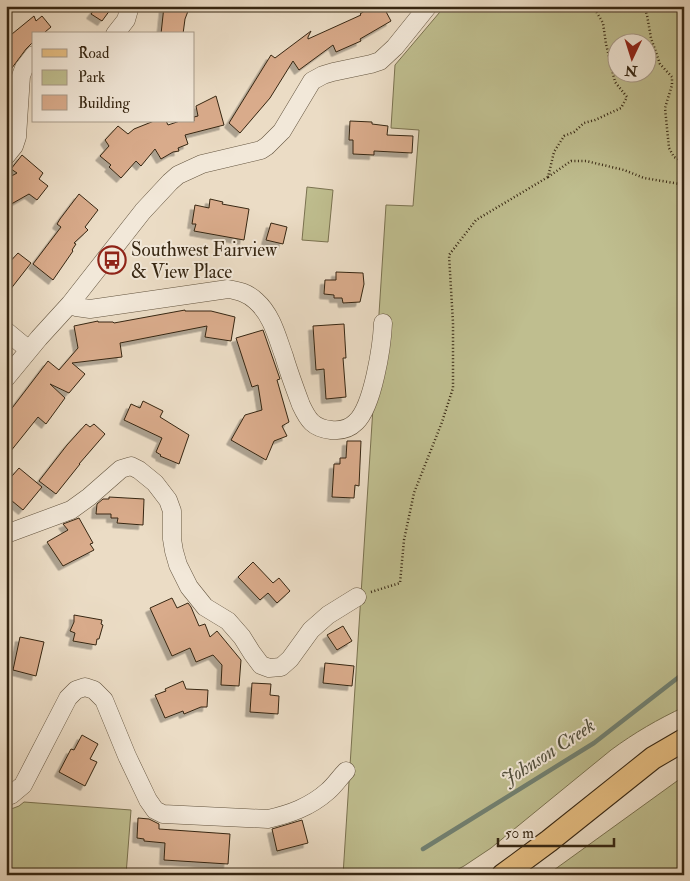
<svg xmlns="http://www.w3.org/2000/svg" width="690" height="881" font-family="'IM FELL Double Pica',serif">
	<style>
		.green { fill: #bfbe8f; stroke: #7a7250; fill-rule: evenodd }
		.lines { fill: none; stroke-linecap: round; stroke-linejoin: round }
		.stream { stroke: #718071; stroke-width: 4.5 }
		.building { fill: #d9ab8b; stroke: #362612; filter: url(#shadow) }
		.minor-casing { stroke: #63543f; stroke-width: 19 }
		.major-casing { stroke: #362612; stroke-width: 24 }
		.path { stroke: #362612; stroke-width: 2.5; stroke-dasharray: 1 2.5; stroke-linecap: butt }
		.minor { stroke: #f2e8d9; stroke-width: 18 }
		.major { stroke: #e6be82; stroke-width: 22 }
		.labels { text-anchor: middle; stroke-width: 4; stroke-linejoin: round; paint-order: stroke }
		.poi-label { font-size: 19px; fill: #362612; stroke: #f2e8d9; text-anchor: start }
		.water-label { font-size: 20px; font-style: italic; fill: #4e4c3a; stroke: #f2e8d9 }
	</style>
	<defs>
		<filter id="shadow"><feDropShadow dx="-4.5" dy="4.5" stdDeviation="0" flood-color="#0004"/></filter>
	</defs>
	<rect width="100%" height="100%" fill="#ebdcc5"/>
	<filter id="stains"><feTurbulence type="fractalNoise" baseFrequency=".004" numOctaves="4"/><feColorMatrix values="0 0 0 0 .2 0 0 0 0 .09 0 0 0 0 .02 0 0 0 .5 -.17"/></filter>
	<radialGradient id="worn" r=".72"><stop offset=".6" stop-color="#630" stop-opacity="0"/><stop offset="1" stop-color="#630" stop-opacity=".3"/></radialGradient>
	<path class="green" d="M445,6h239v701c-26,12 -50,26 -73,43l-120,98 -27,18 -17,9h-104l43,-670 27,1 6,-76 -28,-2 4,-63zM618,42h30v30h-30z
		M307,187l26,3 -5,52 -26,-2z
		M684,776v99h-137z
		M24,802l107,8 -5,65h-120v-64l13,-5z"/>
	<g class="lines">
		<path class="stream" d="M423,849l171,-106 90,-70"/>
	</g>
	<path class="building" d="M97,6h16l-11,15 -11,-7z
		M164,6h26l-5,13 -2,15h-22z
		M372,6h11l8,15 -31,18 1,2 -25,11 -3,-7 -34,25 -6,-9 -23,37 -30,35 -11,-10 42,-68 4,3 36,-27 -3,6v2l53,-24 -1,-1z
		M34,16l2,5 6,-5 9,11 -6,5 1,2h-12v7l-8,8 -20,27v-35l6,-7z
		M216,96l8,29 -39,10 3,9 -10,4 1,3 -6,1 -12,7 -6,-10 -14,17 -5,-5 -15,17 -12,-11 2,-2 -11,-9 9,-10 -4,-6 13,-14 10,8 6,-5 20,-8h12l2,4 12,-4h14v-4l4,-1 -2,-10z
		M350,121l22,1v2l16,2 -1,9 26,1 -1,17 -38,-2v4l-21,-1v-14h-4z
		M22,155l21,18 -4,6 9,7 -11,14 -8,-6 -23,13v-28l11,-6 -6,-4z
		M79,194l19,16 -13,17 3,3 -14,13 2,1 -4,6 1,1 -20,29 -20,-16 28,-37 -4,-3 3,-5z
		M210,199l13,3 -1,2 27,5 -5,31 -50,-9 2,-7h-4l3,-19 14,3z
		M271,223l16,4 -4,17 -17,-4z
		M18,253l13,10 -25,32v-29z
		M336,272l27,1 1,11 -4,18 -17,1 -1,-5h-8v-3l-10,-1 1,-14h11z
		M185,310v1h26l24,6 -4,24 -26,-4 2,-11 -87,17 2,14 -50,6 13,11 -16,19 -19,-9 15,14 -19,26 -8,-7 -32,40v-41l42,-55 11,9 19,-22 -4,-22 24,-5v1h15l1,1z
		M344,324l2,34h-3l3,39 -20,2 -2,-30 -8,1 -3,-44z
		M263,330l17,49 -3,1 12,42 -7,4 5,10 -13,5 -8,19 -35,-20 14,-25 17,-5 -4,-25 -6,2 -16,-49z
		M143,401l20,10 -3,6 29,18 -10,29 -19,-8 1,-1 -5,-3 6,-14 -38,-18 7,-16 9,4z
		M86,424l4,3 4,-3 11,10 -26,30h1l-24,30 -17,-13 28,-36z
		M347,441h14l-2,45 -4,-1 -1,13 -22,-1 2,-33h6v-6h6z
		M19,468l23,19 -19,23 -17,-14v-13z
		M109,497l35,2 -1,26 -26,-2 1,-5h-7v-4h-15l1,-10 6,-5h6z
		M79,518l14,25 -3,1 4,6 -31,16 -16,-24 21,-12 -5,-6z
		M253,562l20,21 6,-5 11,13 -13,12 -9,-10 -8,7 -22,-23z
		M172,598l5,10 11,-5 3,4 8,19 6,-2 5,13 7,-6 24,29 -2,26 -18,-1 1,-20 -9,-10 -17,7 -6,-14 -18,8 -22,-48z
		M74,615l28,5 -1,4 2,1 -4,14h-2l-1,6 -23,-4 2,-8 -5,-2 4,-9z
		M343,626l9,15 -15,9 -10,-15z
		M20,637l24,5 -8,34 -23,-6z
		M325,663l29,3 -2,20 -29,-3z
		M183,681l3,8 22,1 -1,17h-6l-17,7 -1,-3 -18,7 -10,-23 11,-4 -1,-2z
		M252,683l19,1 -1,11 9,1 -1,18 -28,-2z
		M82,735l16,9 -8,15 7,3 -12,24 -26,-14 12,-23 3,1z
		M138,818l11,1 10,5v5l71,5 -2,30 -64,-4 1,-17 -21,-2v-2l-7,-1z
		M302,820l6,23 -31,8 -5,-22z"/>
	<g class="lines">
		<g class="minor-casing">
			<path id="minor" d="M115,34l11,-14 4,-14
				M6,156l8,-10 3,-9 4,-61 3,-8 10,-13
				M70,304l6,3 14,2 138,-20c11,2 20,4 28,12 16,14 21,36 28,55 5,17 11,33 17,49 7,15 12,23 30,25 9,1 18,-1 25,-8 17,-16 26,-76 27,-99
				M6,331l23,19
				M6,378l33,-40 31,-34 73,-93 27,-29 8,-7 24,-11 59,-14 6,-4 15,-15 30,-50 11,-6 10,-3 38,-8 9,-3 15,-14 33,-41
				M6,534l65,-24 18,-13 32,-28 10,-3 8,4 16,13 13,17 4,11v28l2,12 4,14 11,22 16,20 23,14 14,16 10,16 9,12 8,3 12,-1 9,-8 21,-29 17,-15 29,-18
				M6,797l5,-2 12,-10 45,-87 8,-8 9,-3 9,3 10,10 23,56 21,44 7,10 8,4 105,5c22,-5 42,-12 60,-28 7,-6 12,-14 18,-20"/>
		</g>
		<g class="major-casing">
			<path id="major" d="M503,875l46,-34 104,-83 31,-18"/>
		</g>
		<path class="path" d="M593,6l10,17 3,21 9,38 12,15 -6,11 -26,12 -11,3 -10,9 -10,4 -10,16 -6,25 23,-16h15l38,9 20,8 36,6 4,2
			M644,6l3,9 4,23 9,26 12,13v8l-7,23 4,40 5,9 10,5
			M371,592l29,-9 4,-43 10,-47 28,-71 11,-34v-65l-4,-68 27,-35 72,-43"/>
		<use href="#minor" class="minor"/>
		<use href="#major" class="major"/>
	</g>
	<defs>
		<g id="bus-ring" transform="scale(1.4375)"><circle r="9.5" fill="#f2e8d9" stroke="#8f2418" stroke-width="1.5"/><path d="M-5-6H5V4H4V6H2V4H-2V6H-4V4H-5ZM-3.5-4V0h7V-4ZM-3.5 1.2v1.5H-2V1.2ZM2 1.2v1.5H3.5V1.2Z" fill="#8f2418"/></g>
	</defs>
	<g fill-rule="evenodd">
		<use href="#bus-ring" x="112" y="260"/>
	</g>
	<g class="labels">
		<g class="poi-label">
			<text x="131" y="256">Southwest Fairview<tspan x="131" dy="22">&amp; View Place</tspan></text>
		</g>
		<g class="water-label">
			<text transform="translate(548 752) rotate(-33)" y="7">Johnson Creek</text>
		</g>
	</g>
	<rect width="690" height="881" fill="none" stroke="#ebdcc5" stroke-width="25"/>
	<rect x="8" y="8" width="675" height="866" fill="none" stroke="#362612" stroke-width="2.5"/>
	<rect x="12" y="12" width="665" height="856" fill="none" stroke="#362612"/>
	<rect x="32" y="32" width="162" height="90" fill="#f2e8d9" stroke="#a79a89"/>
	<rect x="42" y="49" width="25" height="8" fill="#e6be82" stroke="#a79a89"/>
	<text x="78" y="58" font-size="15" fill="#362612">Road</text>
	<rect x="42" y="70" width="25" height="15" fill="#bfbe8f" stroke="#a79a89"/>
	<text x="78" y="82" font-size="15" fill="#362612">Park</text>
	<rect x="42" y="95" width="25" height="15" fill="#d9ab8b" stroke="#a79a89"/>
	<text x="78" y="108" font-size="15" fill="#362612">Building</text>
	<g transform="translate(632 58) rotate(184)"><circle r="24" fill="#f2e8d9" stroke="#a79a89"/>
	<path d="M0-4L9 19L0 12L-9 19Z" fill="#8f2418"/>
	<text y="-8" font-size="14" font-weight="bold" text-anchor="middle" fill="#362612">N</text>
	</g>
	<path d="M498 838v8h116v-8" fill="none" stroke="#362612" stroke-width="2.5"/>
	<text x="505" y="838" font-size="15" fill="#362612" stroke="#f2e8d9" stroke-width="4" paint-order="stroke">50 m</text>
	<rect width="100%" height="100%" filter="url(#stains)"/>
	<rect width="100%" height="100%" fill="url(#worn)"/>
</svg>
